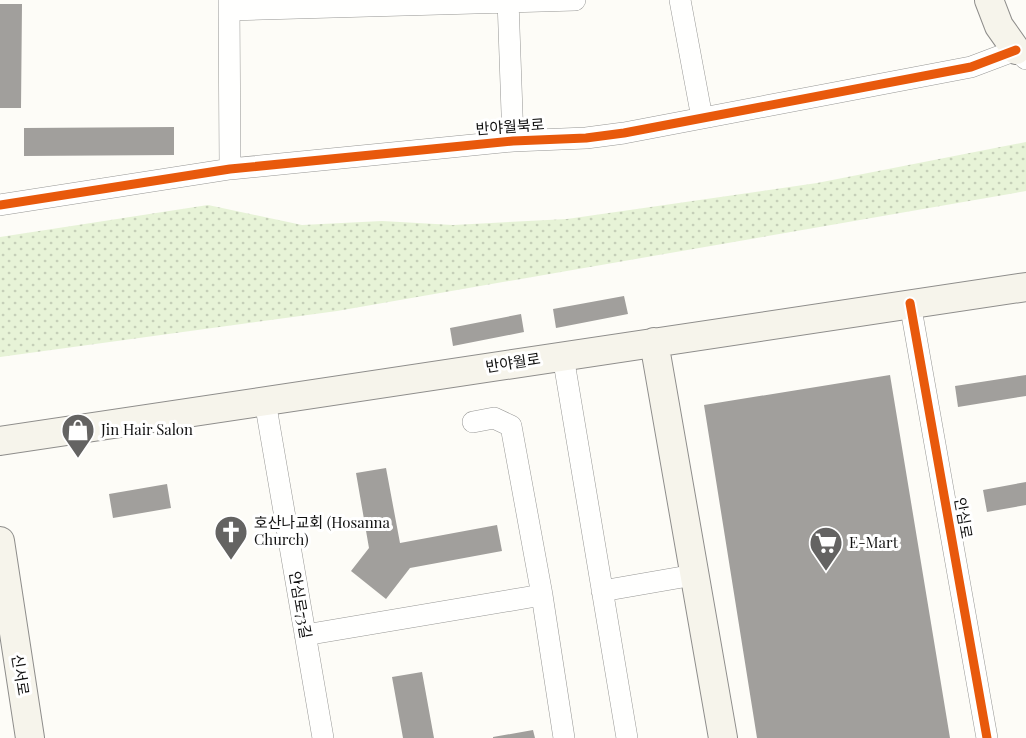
<svg xmlns="http://www.w3.org/2000/svg" width="1026" height="738" font-family="'Playfair Display','Noto Sans KR',serif">
	<style>
		.park { fill: url(#park-dots) }
		.building { fill: #a19f9c }
		.lines { fill: none; stroke-linecap: round; stroke-linejoin: round }
		.street-casing { stroke: #979795; stroke-width: 22 }
		.secondary-casing { stroke: #8e8d8b; stroke-width: 30 }
		.street { stroke: #fffffe; stroke-width: 21 }
		.secondary { stroke: #f6f4eb; stroke-width: 28 }
		.cycleway-casing { stroke: #fff; stroke-width: 13 }
		.cycleway { stroke: #e8590c; stroke-width: 9 }
		.labels { text-anchor: middle; stroke-width: 6; stroke-linejoin: round; paint-order: stroke }
		.street-label { font-size: 15px; fill: #111; stroke: #fff }
		.poi-label { font-size: 15px; fill: #111; stroke: #fff; text-anchor: start }
	</style>
	<defs>
		<pattern id="park-dots" width="8" height="8" patternUnits="userSpaceOnUse" patternTransform="scale(1.5)"><rect width="8" height="8" fill="#e7f3d7"/><path d="M2 2h.1M6 6h.1" fill="none" stroke="#c5cfb8" stroke-width="1.8" stroke-linecap="round"/></pattern>
	</defs>
	<rect width="100%" height="100%" fill="#fdfcf7"/>
	<path class="park" d="M1026,142v49l-689,120 -337,46v-120l208,-32 94,20 80,-4 71,4 114,-6 250,-36z"/>
	<path class="building" d="M0,4h22l-1,104h-21z
		M174,127v28l-150,1v-28z
		M624,296l4,18 -72,14 -3,-19z
		M521,314l3,18 -71,14 -3,-18z
		M890,375l60,363h-193l-53,-333z
		M1026,375v21l-68,11 -3,-21z
		M386,468l14,75 97,-18 5,26 -92,17 -24,31 -35,-28 18,-23 -13,-75z
		M1026,482v23l-39,7 -4,-22z
		M167,484l4,24 -58,10 -4,-24z
		M422,672l12,66h-31l-11,-61z
		M533,730l2,8h-42v-1z"/>
	<g class="lines">
		<g class="street-casing">
			<path id="street" d="M229,0l1,169
				M508,0l5,141
				M680,0l22,118
				M229,10l346,-10
				M0,205l230,-36 283,-28 73,-3 38,-5 347,-66 45,-17 10,9
				M910,303l77,435
				M563,356l64,382
				M265,401l58,337
				M473,422l21,-4 17,8 31,169 22,143
				M602,591l92,-16
				M305,635l237,-40"/>
		</g>
		<g class="secondary-casing">
			<path id="secondary" d="M989,0l10,26 17,24
				M654,342l69,396
				M0,441l1026,-154
				M0,541l30,197"/>
		</g>
		<use href="#street" class="street"/>
		<use href="#secondary" class="secondary"/>
		<g class="cycleway-casing">
			<path id="cycleway" d="M0,205l230,-36 283,-28 73,-3 38,-5 347,-66 45,-17
				M910,303l77,435"/>
		</g>
		<use href="#cycleway" class="cycleway"/>
	</g>
	<defs>
		<g id="shop-pin" transform="scale(1.725)"><path d="M0 17L-7.5 6A9.5 9.5 0 1 1 7.5 6Z" fill="#646362" stroke="#fff"/><path d="M-5-2.5h2.3a2.7 3.5 0 0 1 5.4 0H5L5.5 6h-11ZM-1.5-2.5h3a1.5 2.3 0 0 0-3 0Z" fill="#fff"/></g>
		<g id="church-pin" transform="scale(1.725)"><path d="M0 17L-7.5 6A9.5 9.5 0 1 1 7.5 6Z" fill="#646362" stroke="#fff"/><path d="M-1.2-6h2.4v3.5h3.3v2.4h-3.3V6h-2.4V-.1h-3.3v-2.4h3.3Z" fill="#fff"/></g>
		<g id="supermarket-pin" transform="scale(1.725)"><path d="M0 17L-7.5 6A9.5 9.5 0 1 1 7.5 6Z" fill="#646362" stroke="#fff"/><path d="M-6-5.5h2.5l.6 2H6L4.5 2H-2.5L-4.4-4H-6ZM-1.5 3.2a1.3 1.3 0 1 0 .1 0ZM3 3.2a1.3 1.3 0 1 0 .1 0Z" fill="#fff"/></g>
	</defs>
	<g fill-rule="evenodd">
		<use href="#shop-pin" x="78" y="430"/>
		<use href="#church-pin" x="231" y="532"/>
		<use href="#supermarket-pin" x="826" y="543"/>
	</g>
	<g class="labels">
		<g class="street-label">
			<text transform="translate(510 127) rotate(-4)" y="5">반야월북로</text>
			<text transform="translate(513 363) rotate(-9)" y="5">반야월로</text>
			<text transform="translate(963 518) rotate(80)" y="5">안심로</text>
			<text transform="translate(300 605) rotate(80)" y="5">안심로73길</text>
			<text transform="translate(20 675) rotate(81)" y="5">신서로</text>
		</g>
		<g class="poi-label">
			<text x="101" y="435">Jin Hair Salon</text>
			<text x="254" y="528">호산나교회 (Hosanna<tspan x="254" dy="17">Church)</tspan></text>
			<text x="849" y="548">E-Mart</text>
		</g>
	</g>
</svg>
